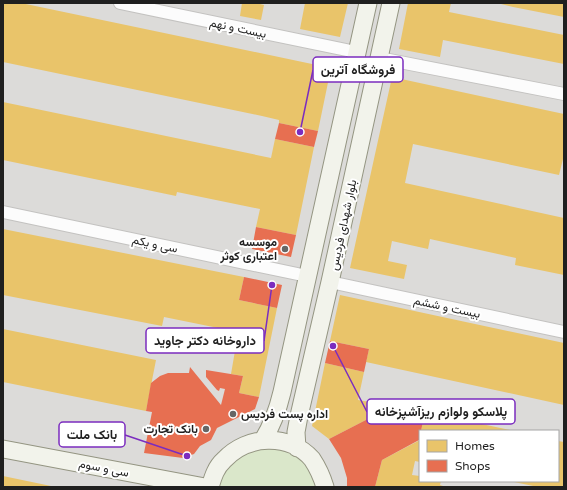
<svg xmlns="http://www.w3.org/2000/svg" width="567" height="490" font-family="'Varela Round',Vazirmatn,sans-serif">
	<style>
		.residential { fill: #dcdbd9; fill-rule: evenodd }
		.grass { fill: #dae7ca }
		.homes { fill: #e9c46a }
		.shops { fill: #e76f51 }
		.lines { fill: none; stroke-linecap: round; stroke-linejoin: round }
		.minor-casing { stroke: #c3c2c0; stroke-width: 14 }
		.secondary-casing { stroke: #949582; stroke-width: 19 }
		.minor { stroke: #fcfcfc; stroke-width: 12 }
		.secondary { stroke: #f2f3eb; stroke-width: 17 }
		.poi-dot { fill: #676665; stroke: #fff; stroke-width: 1.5 }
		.labels { text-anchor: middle; stroke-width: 4; stroke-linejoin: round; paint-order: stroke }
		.street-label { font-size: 12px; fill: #1f1f1f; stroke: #fff }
		.poi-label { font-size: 12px; font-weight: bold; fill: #1f1f1f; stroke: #fff; text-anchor: end }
		.leader { fill: none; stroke: #7b2cbf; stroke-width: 1.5 }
		.callout-dot { fill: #7b2cbf; stroke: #fff; stroke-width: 1.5 }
		.callout { fill: #fff; stroke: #7b2cbf; stroke-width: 1.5 }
		.callout-label { font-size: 13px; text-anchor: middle; font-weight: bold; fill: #1f1f1f }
	</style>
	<rect width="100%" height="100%" fill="#edebe8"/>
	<path class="residential" d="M3,3h561v484h-561zM420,431h138v50h-138z"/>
	<path class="grass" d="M276,447c28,10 29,15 41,40h-100l12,-24 14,-10z"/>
	<path class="homes" d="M3,3h18l310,65 -13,63 -39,-8v-3l-17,-4 -259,-54z
		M242,3h14l8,2 -3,15 -21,-4z
		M305,3h43l-8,34 -40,-8z
		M408,3h43l-2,9 115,23v29l-121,-24 -3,17 -41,-8z
		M497,3h67v14l-51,-10z
		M392,77l172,37v41l-5,20 -146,-31 -8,39 159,35v57l-49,-10 1,-7 -86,-19 -2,10 -36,-8 -4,20 19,4 -3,14 -54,-11z
		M3,102l268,56 4,-19 39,8 -18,88 -40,-8 4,-18 -83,-17 -1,4 -173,-36z
		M3,229l241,48 -5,23 38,8 -18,89 -20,-4 4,-17 -12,-2 5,-29 -6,-1 3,-13 -69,-14 -2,9 -159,-31z
		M340,295l224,48v62l-198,-43 3,-13 -39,-8z
		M3,329l153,31 -10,51 -143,-29z
		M325,363l39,9 -6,28 35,6 -64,33 -17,-13z
		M425,412l85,18v1h-89z
		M420,440v22l-5,-1 -3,14 8,1v5h21l-1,4 6,2h-71l7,-27z
		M558,441l6,1v45h-26l-24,-5 44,-1z
		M3,476l48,10v1h-48z"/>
	<path class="shops" d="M279,123l39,8 -4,16 -39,-8z
		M256,227l40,8 -5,22 -39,-8z
		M244,277l38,8 -5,23 -38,-8z
		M330,341l39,8 -5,23 -39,-9z
		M190,367l31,38 4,-16 -5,-1 -1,3 -2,-1 -11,-13v-7l37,6 -4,17 20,4 -4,12 -38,19 -6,12 -11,6 -6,8 -11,4 -39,-5 8,-41 -6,-1 5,-28 9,-7 8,-3h21z
		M393,406l32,6 -4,19h-1l-1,9 -37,20 -7,27h-28v-9l-6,-20 -12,-19z"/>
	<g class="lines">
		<g class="minor-casing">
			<path id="minor" d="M120,3l236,49
				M379,58l185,36
				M3,212l304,64
				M330,282l234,50"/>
		</g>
		<g class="secondary-casing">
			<path id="secondary" d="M263,440c10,-16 15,-31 19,-48l86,-389
				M297,448l-1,-16 3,-16 31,-134 61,-279
				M3,449l202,38
				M210,487c3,-10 6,-20 14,-27 23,-25 65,-27 88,-1 6,9 10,18 13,28"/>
		</g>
		<use href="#minor" class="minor"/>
		<use href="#secondary" class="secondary"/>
	</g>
	<g class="poi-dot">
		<circle cx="285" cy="249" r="4"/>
		<circle cx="233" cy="414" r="4"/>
		<circle cx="206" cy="429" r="4"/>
	</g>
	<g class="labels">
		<g class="street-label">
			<text transform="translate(238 28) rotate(12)" y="4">بیست و نهم</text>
			<text transform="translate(343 225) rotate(-78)" y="4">بلوار شهدای فردیس</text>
			<text transform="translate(155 244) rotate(12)" y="4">سی و یکم</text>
			<text transform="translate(447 307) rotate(12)" y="4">بیست و ششم</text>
			<text transform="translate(104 468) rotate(11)" y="4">سی و سوم</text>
		</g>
		<g class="poi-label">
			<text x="277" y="246">موسسه<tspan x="277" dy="14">اعتباری کوثر</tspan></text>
			<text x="241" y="418" text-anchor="start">اداره پست فردیس</text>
			<text x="198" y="433">بانک تجارت</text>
		</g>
	</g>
	<path class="leader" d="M300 132L313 70M272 285L264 341M333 346L367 412M187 456L125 435"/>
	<g class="callout-dot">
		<circle cx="300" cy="132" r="4"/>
		<circle cx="272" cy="285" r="4"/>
		<circle cx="333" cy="346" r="4"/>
		<circle cx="187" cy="456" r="4"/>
	</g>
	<g class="callout">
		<rect x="313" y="57" width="90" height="25" rx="4"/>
		<rect x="146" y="328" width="118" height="25" rx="4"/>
		<rect x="367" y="399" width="148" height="25" rx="4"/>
		<rect x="59" y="422" width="66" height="25" rx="4"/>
	</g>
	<g class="callout-label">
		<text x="358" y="74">فروشگاه آترین</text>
		<text x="205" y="345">داروخانه دکتر جاوید</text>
		<text x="441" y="416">پلاسکو ولوازم ریزآشپزخانه</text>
		<text x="92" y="439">بانک ملت</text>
	</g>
	<rect width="567" height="490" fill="none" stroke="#1f1f1f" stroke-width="8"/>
	<rect x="419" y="430" width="140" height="52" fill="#ffffff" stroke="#a5a5a5"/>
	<rect x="427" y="440" width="20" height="12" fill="#e9c46a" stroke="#a5a5a5"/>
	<text x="455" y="450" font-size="12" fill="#1f1f1f">Homes</text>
	<rect x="427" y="460" width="20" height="12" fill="#e76f51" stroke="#a5a5a5"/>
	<text x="455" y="470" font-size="12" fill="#1f1f1f">Shops</text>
</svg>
